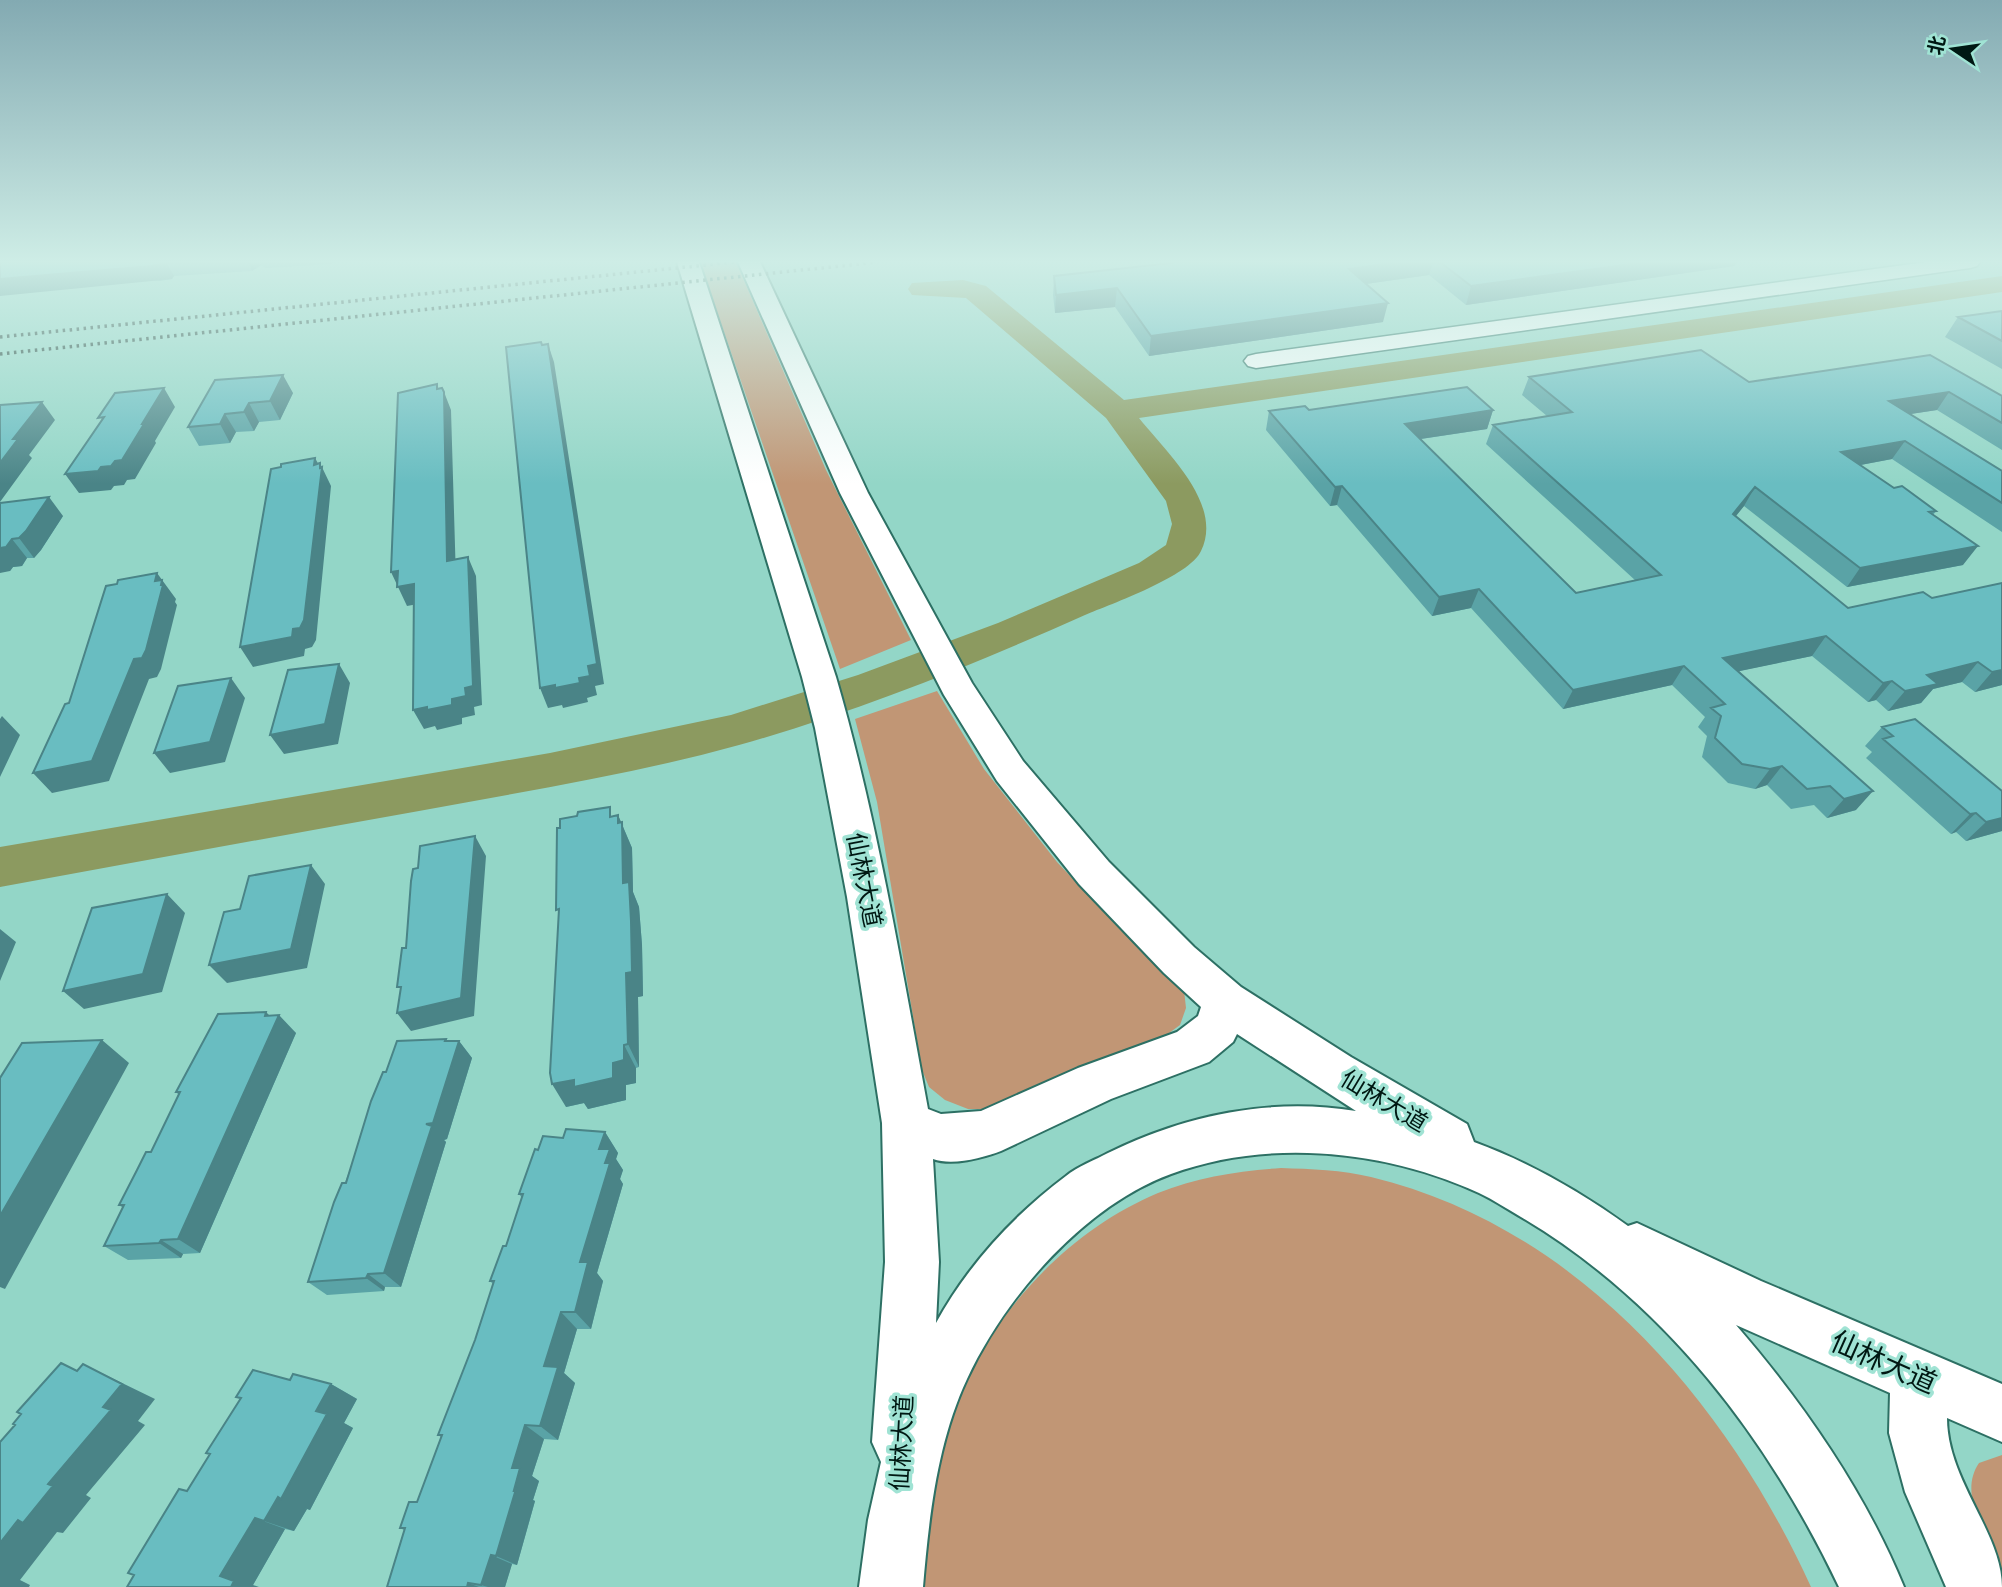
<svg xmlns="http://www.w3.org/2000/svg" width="2002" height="1587" font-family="Figtree,'Noto Sans SC',sans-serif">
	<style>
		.green { fill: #c19675 }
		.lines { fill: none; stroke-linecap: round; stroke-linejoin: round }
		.river { fill: #8c9a60; fill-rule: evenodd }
		.minor-casing { stroke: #2d7064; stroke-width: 3 }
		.major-casing { stroke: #2d7064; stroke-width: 4 }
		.minor { fill: #fff; fill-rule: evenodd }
		.major { fill: #fff; fill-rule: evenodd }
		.rail { stroke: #16352e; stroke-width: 3.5; stroke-dasharray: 2.5 4.5; stroke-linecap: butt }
		.wall { fill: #5aa3a6 }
		.shaded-wall { fill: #4a8487 }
		.building { fill: #69bdc1; stroke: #4a8487; stroke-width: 2 }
		.labels { text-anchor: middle; stroke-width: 7; stroke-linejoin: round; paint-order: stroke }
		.street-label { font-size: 24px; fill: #001813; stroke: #a0e3d4 }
		.near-street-label { font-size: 28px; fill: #001813; stroke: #a0e3d4 }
	</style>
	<rect width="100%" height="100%" fill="#93d6c7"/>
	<path class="green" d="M700,262h36l90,208 85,170 -71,29z
		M937,691l47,78 73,93 61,65 66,63 2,18 -6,17 -15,11 -99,38 -78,35h-20l-23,-9 -16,-13 -7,-17 -45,-268 -22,-83z
		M1281,1168c30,1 61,2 90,9 207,50 355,224 440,410h-898c7,-35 14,-69 21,-104 3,-15 5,-32 10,-47 32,-104 112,-200 214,-243 39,-16 81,-22 123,-25z
		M2002,1455v115c-14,-32 -45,-75 -23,-107z"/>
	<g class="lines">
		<path class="river" d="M2002,276v16l-863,126c27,34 85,86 62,133 -11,25 -90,53 -116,64 -112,50 -228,97 -346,130 -104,29 -213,46 -320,66 -139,25 -279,50 -419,76v-40l550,-94 181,-38 127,-40 140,-52 141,-60 27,-18 6,-21 -6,-23 -60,-83 -140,-120 -54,-3 -4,-6 4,-6 51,-3 23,6 138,114z"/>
		<g class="minor-casing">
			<path id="minor" d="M1926,262h54l-3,4 -7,2 -714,100 -8,-2 -4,-5 4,-5 8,-2z"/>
		</g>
		<g class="major-casing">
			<path id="major" d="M677,262h22l137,415c41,141 65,287 92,432l13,5 40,-3 97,-43 99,-36 21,-16 3,-9 -37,-34 -85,-89 -82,-103 -53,-86 -104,-202 -102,-231h22l108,231 104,190 51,78 86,101 85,85 47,40 110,70 116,67 7,18c55,20 107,50 154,84l9,-3 124,58 241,103v58l-55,-24c0,62 55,115 55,169h-56l-41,-95 -16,-59 1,-40 -154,-68c68,79 128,165 168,262h-65c-71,-149 -174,-285 -318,-370 -14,-8 -27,-17 -42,-24 -94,-43 -210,-55 -308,-19 -87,32 -166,123 -204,205 -30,64 -38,138 -44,208h-64l9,-67 13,-58 -9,-20 13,-180 -3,-139 -35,-226 -32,-169 -13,-51zM1237,1034l119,77c-85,-14 -171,4 -248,42 -13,7 -30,13 -42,23 -52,39 -98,89 -130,147l3,-61 -6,-103c19,7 50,-1 68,-8l110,-52 98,-37 24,-20z"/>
		</g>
		<use href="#minor" class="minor"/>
		<use href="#major" class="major"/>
		<path class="rail" d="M0,337l735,-75
			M0,354l878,-92"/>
	</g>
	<path class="wall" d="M0,262h333l-1,2 -66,4 -5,-3 -9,6 -78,5 -2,3 -12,2z
		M1167,262h570l-3,4 -268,39 -37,-30 -63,9 17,38 -234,34 -34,-49 -60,6 -2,-18 1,-19 113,-13z
		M2002,311v58l-57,-32 13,-20z
		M1930,355l72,41v54l-65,-40 -27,4 92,57v61l-110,-73 -32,6 34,23 42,23 -3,4 30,50 -116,22 -103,-81 -8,10 112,92 75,-16 79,93 -27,7 -13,-10 -29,7 -12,14 -33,8 -12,-11 -8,2 -56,-46 -73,15 117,139 -29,8 -13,-13 -23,4 -24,-24 -12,4 -27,-6 -26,-26 5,-21 -9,-9 7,-10 -33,-32 -109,24 -92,-101 -39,8 -95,-111 -7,1 -64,-76 3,-19 40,-1h184l-6,19 -66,10 155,154 60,-12 -150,-137 7,-19 54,-9 -25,-21 7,-18 220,5z
		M215,380l78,13 -13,27 -21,2 -5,9 -18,1 -6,11 -31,3 -11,-19z
		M0,503l63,13 -22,34 -7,8h-7l-5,8 -9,1 -3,4z
		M1882,727l120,64v40l-36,10 -10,-9 -5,2 -85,-76 6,-6 -7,-6z
		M618,815l14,33 1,44 6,15 3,38 1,51 -5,1 1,70 -3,1v15l-10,2v15l-38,9 -4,-6 -18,4 -7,-191 55,-100z
		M270,1016l26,17 -96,220 -17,1 -2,4 -53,2 -24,-14 19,-38 -4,-3 32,-53 28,-57 -3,-3z
		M448,1041h11l13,17 -25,81 -3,1 2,2 -45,145h-16l-1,4 -57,4 -19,-13 78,-210z
		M605,1132l13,21 -2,6 7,11 -3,9 3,5 -26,89 6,8 -12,48h-14l-13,44 11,10 -17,57 -14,-1 -12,37 7,5 -6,19 2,1 -18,64 -5,-1 -7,23h-118l17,-57 -4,-2 17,-26 24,-65 -3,-2 37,-95 18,-56 -3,-3 16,-35 16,-48 -3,-4 19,-44 25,-12z
		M290,1380l41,4 26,15 -13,24 9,5 -43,82 -3,-1 -13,22 -9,-2 -32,56 -126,2 83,-133 30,-55 -4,-2z"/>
	<path class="shaded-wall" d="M165,262h1l8,14 -2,3 -172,17v-17z
		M248,262h11l2,3 -9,6z
		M1399,262h34l-4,13 -85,12 5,-18z
		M1645,262h92l-3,4 -268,39 5,-19z
		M1117,288l-2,19 -60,6 1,-18z
		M1388,303l-5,19 -234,34 2,-20z
		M548,344l6,18 50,322 -9,2 2,9 -10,3 1,4 -25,6 -1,-3 -14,3 -8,-20z
		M283,375l10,18 -13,27 -10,-19z
		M164,388l11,19 -20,34 1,2 -21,36 -8,1 -3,5 -10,1 -3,4 -32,3 -14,-19 36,-7 41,-43z
		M444,392l7,18 5,170 -9,-19z
		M1949,392l-12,18 -59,9 11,-18z
		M42,402l13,18 -26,35 3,3 -32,44v-39l13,-24z
		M249,403l10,19 -5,9 -10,-19z
		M1493,410l-6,19 -87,13 5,-18z
		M225,414l11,18 -6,11 -10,-19z
		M1905,441l-13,18 -63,12 12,-19z
		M315,458l5,9v-4l11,23 -15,154 -4,7 -7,2 -1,7 -51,11 -13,-20 74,-182z
		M1342,486l-5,19 -7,1 5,-19z
		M1755,487l-11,19 -22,27 11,-19z
		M49,497l14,19 -22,34 -7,8 -15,-20z
		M12,539l15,19 -5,8 -9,1 -3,4 -10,2v-25z
		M1978,546l-15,19 -116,22 13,-19z
		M468,557l8,19 6,129 -8,2 1,8 -13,3v6l-25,6 -2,-4 -11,3 -11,-19 52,-22z
		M398,571l16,13 9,19 -16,3 -16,-34z
		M157,573l19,26 -1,3 2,3 -16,64 -4,8 -8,2 -40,102 -57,12 -19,-20 122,-192z
		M1479,589l-8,19 -39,8 7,-19z
		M1826,636l-14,20 -101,21 12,-19z
		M1978,662l-16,20 -29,7 -12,14 -33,8 17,-20 22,-16z
		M339,664l11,19 -12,61 -54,10 -14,-19z
		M1684,666l-12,19 -109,24 10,-19z
		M2002,670v15l-27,7 17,-20z
		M231,678l14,20 -20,64 -55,11 -16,-20z
		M1892,681l-16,19 -8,2 15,-19z
		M2,716l18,19 -20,42v-58z
		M1782,766l-15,19 -12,4 15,-20z
		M1873,791l-17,19 -29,8 17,-19z
		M1976,813l-20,19 -5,2 19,-20z
		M618,815l14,33 1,44 6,15 3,38 1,51 -5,1 1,70 -11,-23 -5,-161z
		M2002,818v13l-36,10 20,-19z
		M475,836l11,20 -12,160 -63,15 -14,-18z
		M311,865l14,19 -18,84 -80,15 -18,-18z
		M167,894l18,19 -23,79 -78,17 -21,-18z
		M0,929l16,13 -16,39z
		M266,1012l10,10 3,-7 17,18 -96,220 -22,-14z
		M446,1039l10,13 3,-11 13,17 -25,81 -3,1 2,2 -45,145 -17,-14 42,-149z
		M102,1040l27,23 -124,226 -5,-2v-71z
		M624,1045l12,23v15l-10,2v15l-38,9 -4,-6 -18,4 -14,-23 61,-21z
		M605,1132l13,21 -2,6 7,11 -3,9 3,5 -26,89 6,8 -12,48 -16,-17 5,-50 19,-113z
		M161,1240l22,14 -2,4 -22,-15z
		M368,1274l17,13 -1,4 -18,-13z
		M561,1312l16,17 -13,44 11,10 -17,57 -18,-14 4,-60z
		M83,1364l72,35 -17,22 7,4 -59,70 5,3 -28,35 -6,-1 -37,48 10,5 -1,2h-29v-44l48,-59 55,-77z
		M331,1384l26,15 -13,24 9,5 -43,82 -29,-11 35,-88z
		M525,1425l19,14 -12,37 7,5 -6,19 2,1 -18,64 -21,-9 18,-66 -2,-22z
		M278,1497l29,12 -13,22 -30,-10z
		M255,1518l30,11 -32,56 6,2h-28l-11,-11z
		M491,1555l21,9 -7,23h-17l-7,-2z
		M468,1583l11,4h-12z"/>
	<path class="building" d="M0,262h165l-2,2 -12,2 -151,13z
		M1171,262h228l-50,7 39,34 -237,33 -34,-48 -61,7 -2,-19 118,-13z
		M1440,262h205l-174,24z
		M2002,311v30l-44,-24z
		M541,342l1,3 6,-1 49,320 -9,2 2,10 -11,2 1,5 -25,5v-3l-15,3 -34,-341z
		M1701,350l48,32 181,-27 72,41v27l-53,-31 -60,9 113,70v32l-97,-62 -64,11 53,36 8,-2 34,25 -7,1 49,34 -118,22 -105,-81 -22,27 115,94 75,-16 9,6 70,-15v87l-10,2 -14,-10 -51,13 11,9 -33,7 -13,-10 -9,2 -57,-47 -103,22 150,133 -29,8 -14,-13 -23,3 -25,-23 -12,3 -28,-5 -27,-26 6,-22 -10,-8 14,-4 -41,-38 -111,24 -94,-101 -40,8 -97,-111 -7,1 -66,-76 36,-5 4,4 158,-23 26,23 -88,14 171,169 85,-18 -168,-150 79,-13 -43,-35z
		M283,375l-13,26 -21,2 -5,9 -19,2 -5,10 -32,3 27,-47z
		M437,384v5l5,-1 2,4 3,169 21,-4 5,129 -8,2 1,8 -14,3v6l-25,5v-3l-14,3 1,-126 -17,3 1,-16 -7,1 7,-179z
		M164,388l-22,36h2l-22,36 -7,1 -4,5 -10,1 -3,4 -33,3 39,-57 -6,1 17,-25z
		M42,402l-29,37h5l-18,24v-58z
		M315,458l-1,7 6,-2v5l2,-1 -18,153 -4,8 -7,1 -1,8 -52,10 31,-178 10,-2v-3z
		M49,497l-23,34 -7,7 -7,1 -6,8 -6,1v-45z
		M157,573l-2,8 7,-1 -1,5h2l-17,65 -4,8 -8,1 -42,102 -59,12 32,-69 4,-1 37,-117 11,-2 1,-4z
		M339,664l-14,60 -55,11 18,-65z
		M231,678l-21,64 -56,11 24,-67z
		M1915,719l87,72v27l-16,4 -10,-9 -6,1 -87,-75 10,-3 -11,-9z
		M610,807v10l8,-2v8l4,-1 1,61 6,-1 2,39 1,51 -6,1 2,71 -4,1v15l-11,3v15l-39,9v-7l-22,4 -2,-11 9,-164 -3,1 1,-82h3v-9l17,-3 1,-4z
		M475,836l-14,162 -64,15 4,-26h-4l5,-39h4l5,-67 2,-12 5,-1 2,-22z
		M311,865l-20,84 -82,16 15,-53 16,-3 9,-33z
		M167,894l-24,80 -80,17 29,-83z
		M266,1012l-1,4 14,-1 -101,224 -17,1 -2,3 -55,3 20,-41h-5l18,-35 9,-18h5l29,-60h-4l42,-78z
		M446,1039l-1,2h14l-26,82 -7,1 6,2 -48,147 -16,1 -2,4 -58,4 26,-80 8,-19h4l25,-82 12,-29h3l11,-31z
		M102,1040l-102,176v-138l22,-35z
		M566,1129l39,3 -6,17h11l-5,14h5l-30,99h8l-13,50h-14l-17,54 14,1 -18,59 -15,-1 -13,43h8l-6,22 2,-1 -20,67 -5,-1 -10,30 -13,-2 -1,4h-80l18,-59h-5l9,-26h8l25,-67h-4l37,-95 19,-59h-4l13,-35h3l17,-52h-4l16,-45 3,1 5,-14 20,2z
		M61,1363l16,8 6,-7 39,20 -19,23 8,3 -63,74 5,2 -30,37 -5,-3 -18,23v-101l15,-17 -2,-1 8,-10 -4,-2z
		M253,1370l37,10 3,-6 38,10 -15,27 11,3 -46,85 -3,-2 -14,24 -9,-3 -35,58 14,5 -3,6h-104l7,-12 -6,-2 51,-84 8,2 23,-37 -4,-1 35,-55 -5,-1z"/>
	<linearGradient id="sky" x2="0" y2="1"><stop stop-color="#83aab2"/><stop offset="0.54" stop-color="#ceede6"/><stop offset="1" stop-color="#ceede6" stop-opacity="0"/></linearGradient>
	<rect width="2002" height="484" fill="url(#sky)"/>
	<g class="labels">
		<g class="street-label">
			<text transform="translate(864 880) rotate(79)" y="8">仙林大道</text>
			<text transform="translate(1384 1101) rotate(31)" y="8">仙林大道</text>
			<text transform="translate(902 1443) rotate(-87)" y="8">仙林大道</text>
		</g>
		<g class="near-street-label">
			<text transform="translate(1884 1362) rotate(24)" y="10">仙林大道</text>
		</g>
	</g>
	<g transform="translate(1953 49) rotate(283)" stroke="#a0e3d4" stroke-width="5" paint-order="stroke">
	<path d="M0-5L12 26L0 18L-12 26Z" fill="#001813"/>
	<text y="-10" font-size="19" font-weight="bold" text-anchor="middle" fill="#001813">北</text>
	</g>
</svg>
